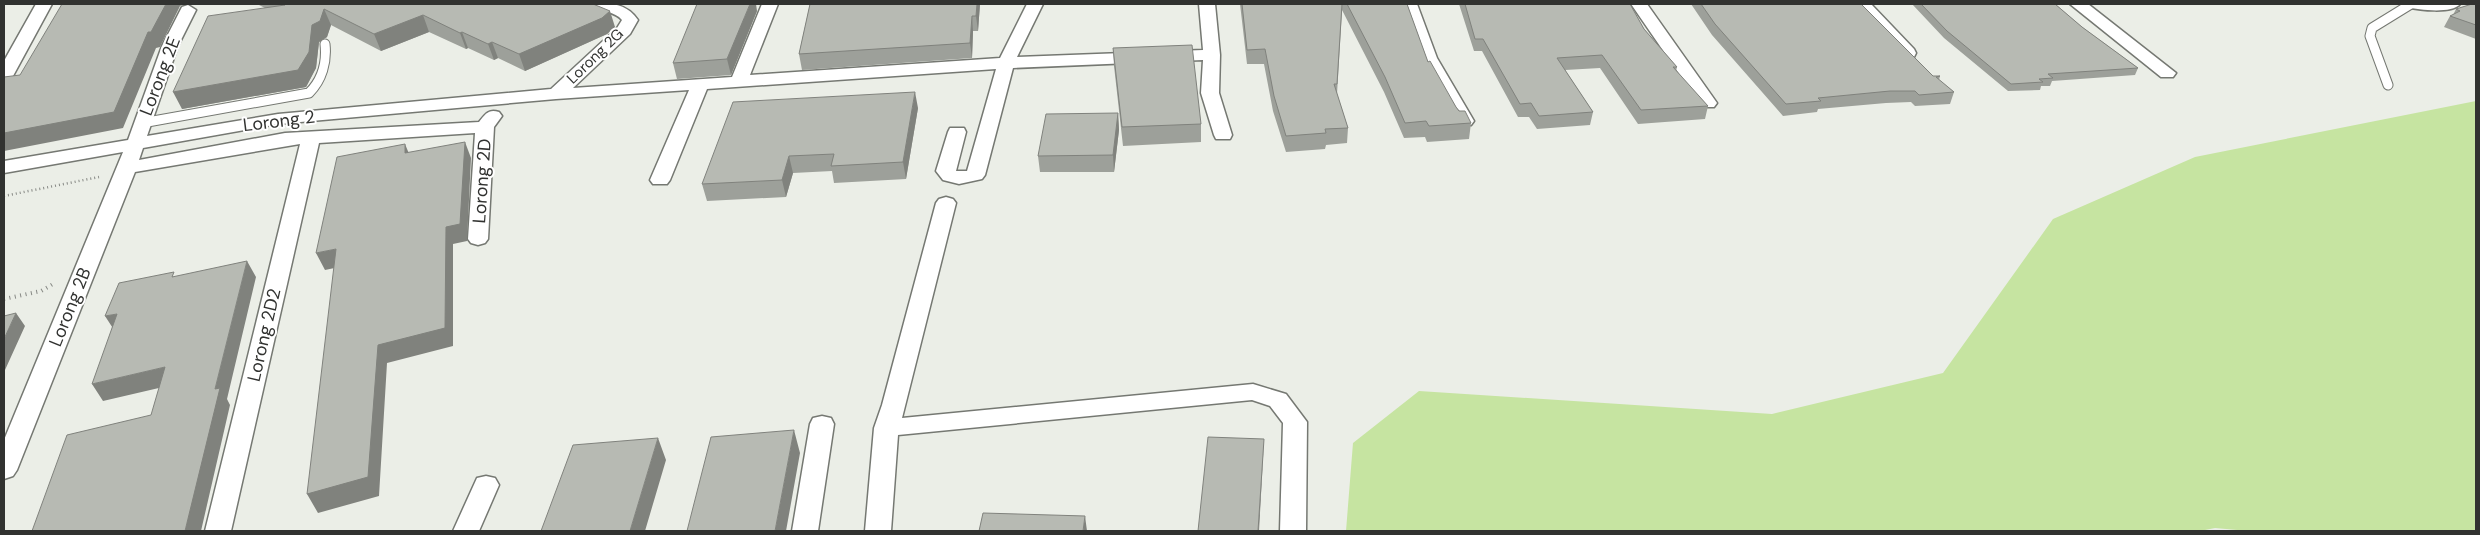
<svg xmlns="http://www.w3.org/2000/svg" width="2480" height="535" font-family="'DM Sans',sans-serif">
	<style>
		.green { fill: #c6e4a1 }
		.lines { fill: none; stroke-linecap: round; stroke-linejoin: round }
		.service-casing { stroke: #757872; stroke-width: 11 }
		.minor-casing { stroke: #757872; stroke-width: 3 }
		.path-far1 { stroke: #878985; stroke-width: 2.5; stroke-dasharray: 1 3; stroke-linecap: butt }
		.path { stroke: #878985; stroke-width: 4; stroke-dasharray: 1 4.5; stroke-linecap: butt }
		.service { stroke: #fff; stroke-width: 9 }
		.minor { fill: #fff; fill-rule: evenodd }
		.wall { fill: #9da09a }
		.shaded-wall { fill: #80827d }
		.building { fill: #b7bab3; stroke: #80827d }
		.labels { text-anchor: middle; stroke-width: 4; stroke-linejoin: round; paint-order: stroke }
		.far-street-label { font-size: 15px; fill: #313230; stroke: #fff }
		.street-label { font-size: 18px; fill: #313230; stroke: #fff }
	</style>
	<rect width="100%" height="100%" fill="#ebeee7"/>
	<path class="green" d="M2476,101v430h-228l-33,-3 -15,3h-854l7,-88 66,-52 353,23 171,-41 110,-154 142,-62z"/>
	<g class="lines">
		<g class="service-casing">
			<path id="service" d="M2388,85l-18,-49 2,-8 39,-24
				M142,123l167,-30c13,-13 18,-31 16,-49"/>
		</g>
		<g class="minor-casing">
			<path id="minor" d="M36,4h16l-39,72 -3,4 -6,1v-20z
				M594,4c19,-1 33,0 44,16l-8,14 -57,54 159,-11 30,-73h16l-28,71 250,-17 27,-54h16l-26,53 186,-7 -4,-46h16l5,51 -1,38 13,42 -2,4h-14l-2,-4 -13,-42 2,-33 -190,8 -28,107 -3,4 -23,5 -16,-4 -7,-9 12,-39 2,-4h14l2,4 -10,39h11l29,-102 -289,20 -37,91 -3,4h-14l-3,-4 39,-90 -133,9 -278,25 -135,24 -4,12 146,-27 194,-11c7,-9 10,-13 20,-10l3,4 -8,11 -6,112 -3,4 -7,2 -7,-2 -3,-4 7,-106 -156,10 -88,388h-26l95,-387 -165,28 -118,298 -4,6 -9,3v-39l119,-288 -119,21v-12l124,-21 34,-94 20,-39 6,-2 8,5 -18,36 -31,90 131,-22 273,-25 66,-61 5,-8c-7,-9 -21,-7 -28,-16z
				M1401,4h16l20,54 37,63 -3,4h-12l-3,-4 -35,-63z
				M1631,4h16l70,99 -3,4h-12z
				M1855,4h16l43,45 2,4 -2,4h-12z
				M2070,4h18l88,69 -3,4h-12z
				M2405,4h55c-8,10 -41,6 -53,3z
				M946,197l7,2 3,4 -54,215 351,-34 33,10 21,28 -1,109h-26l3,-108 -13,-17 -18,-6 -354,35 -7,96h-26l9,-103 8,-23 54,-202 3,-4z
				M822,416l9,2 3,6 -16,107h-26l18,-107 3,-6z
				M486,476l9,2 4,7 -20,46h-26l24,-53z"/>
		</g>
		<path class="path-far1" d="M4,196l95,-19"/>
		<path class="path" d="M4,299l37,-8 12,-7"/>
		<use href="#service" class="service"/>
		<use href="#minor" class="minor"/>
	</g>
	<path class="wall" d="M257,4h336l22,23 -8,7 -82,37 -27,-13 -4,2 -26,-12 -2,1 -37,-17 -48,19 -50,-26 -4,12 -8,5 -3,26 -10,19 -124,22 83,-101z
		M810,4h170l-2,27h-5l-1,27 -170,12 -3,-16z
		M1240,4h167l21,58 28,45 15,16 -2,16 -42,3 -2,-5 -21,1 -20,-46 -42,-82 -5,84 11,34 -1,15 -21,2 -1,4 -39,3 -13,-41 -9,-47h-17z
		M1459,4h171l14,25 33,38 -1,4 32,35 -3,13 -67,5 -38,-56 -35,2 28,42 -3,13 -53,4 -8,-12h-11l-36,-66h-8z
		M1691,4h170l72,72h7l-1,4 15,12 -4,12 -35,2 -4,-4 -25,1 -68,6 -1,3 -34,4 -71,-81z
		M1912,4h143l27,23 56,41 -3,7 -83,6 -2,5h-9l-1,4 -32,1 -64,-53z
		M2476,4v35l-32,-12 6,-11 3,-1 3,-6z
		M757,11l-26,64 -54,4 -4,-16z
		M1113,48l88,76v18l-78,4 -9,-80z
		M918,108l-12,71 -72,4 -2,-12 -39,2 -7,24 -79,4 -5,-17z
		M1118,113l1,17 -5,42h-74l-2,-16z"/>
	<path class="shaded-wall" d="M166,4h18l-4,2 -20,41 -4,1 -33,80 -119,23v-20l144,-99z
		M750,4h6l1,7 -26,64 -4,-16z
		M977,4h3l-2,27 -2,-15z
		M324,9l7,16 -4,12 -8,5 -3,26 -10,19 -124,22 -9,-17 139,-67z
		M610,11l5,16 -8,7 -82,37 -6,-17z
		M423,15l6,17 -48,19 -7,-17z
		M972,16l1,15 -1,27 -2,-15z
		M462,32l6,16 -2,1 -6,-16z
		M492,42l6,16 -4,2 -6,-16z
		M915,92l3,16 -12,71 -3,-17z
		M1118,113l1,17 -5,42 -1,-17z
		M465,142l6,16 -4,83 -14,3v102l-66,17 -8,133 -61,17 -11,-19 71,-149 68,-118z
		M405,144l7,17 -7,-8z
		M789,156l4,17 -7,24 -4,-17z
		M336,249l8,17 -19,4 -9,-17z
		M247,261l9,16 -29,122 3,6 -29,126h-16l30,-142z
		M16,313l9,13 -20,44 -1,1v-32z
		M117,314l-1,19 -11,-17z
		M165,367l11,17 -73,17 -11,-17z
		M794,430l6,23 -14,78h-11z
		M658,438l8,22 -21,71h-15z
		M1264,439l-1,19 -4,73h-1z
		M1085,516l2,15h-4z"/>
	<path class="building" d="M62,4h104l-15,28h-3l-34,80 -110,21v-56l16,-2z
		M283,4h310l17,7 -8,7 -83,36 -27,-12 -4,2 -26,-12 -2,1 -37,-18 -49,19 -50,-25 -4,12 -8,4 -3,27 -11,18 -125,22 35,-76 77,-11z
		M697,4h53l-23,55 -54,4z
		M810,4h167l-1,12h-4l-2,27 -171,11z
		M1242,4h100l-5,80h-3l14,44 -23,1 1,4 -40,3 -12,-40 -9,-47 -18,1z
		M1347,4h60l21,58 2,-1 26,46 3,4h6l6,12 -42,3 -3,-5 -21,2 -20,-46z
		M1465,4h165l14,25 33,38h-4l35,39 -67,4 -39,-55 -45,3 36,54 -54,4 -8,-13 -11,1 -37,-65h-8z
		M1701,4h160l72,72h7l-4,1 18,15 -35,3 -4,-4h-25l-72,7 3,3 -35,3 -71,-80z
		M1921,4h134l27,23 56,41 -90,6 5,4 -14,1 4,3 -32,2 -64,-53z
		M2472,4h4v21l-26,-9 10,-5 -4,-2z
		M1192,45l9,79 -79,3 -9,-79z
		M915,92l-12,70 -72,4 3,-12 -45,2 -7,24 -80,4 31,-82z
		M1118,113l-5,42 -75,1 8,-42z
		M465,142l-5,82 -14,3 -1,101 -67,17 -10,132 -61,17 29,-245 -20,4 21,-96 68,-13v9z
		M247,261l-32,128 5,-1 -35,143h-153l35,-96 84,-20 14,-48 -73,17 25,-70 -12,2 14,-33 55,-11 -2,5z
		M16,313l-12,26v-23z
		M794,430l-19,101h-88l24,-94z
		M1208,437l56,2 -6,92h-60z
		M658,438l-28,93h-89l32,-86z
		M983,513l102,3 -2,15h-104z"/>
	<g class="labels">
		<g class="far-street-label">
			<text transform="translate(595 56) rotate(-44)" y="5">Lorong 2G</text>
		</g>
		<g class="street-label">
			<text transform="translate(160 76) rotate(-69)" y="6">Lorong 2E</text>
			<text transform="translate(279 121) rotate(-7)" y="6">Lorong 2</text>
			<text transform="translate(482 181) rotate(-86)" y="6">Lorong 2D</text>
			<text transform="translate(70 307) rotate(-68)" y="6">Lorong 2B</text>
			<text transform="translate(264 335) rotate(-77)" y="6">Lorong 2D2</text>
		</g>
	</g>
	<rect width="2480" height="535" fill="none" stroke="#313230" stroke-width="10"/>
</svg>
